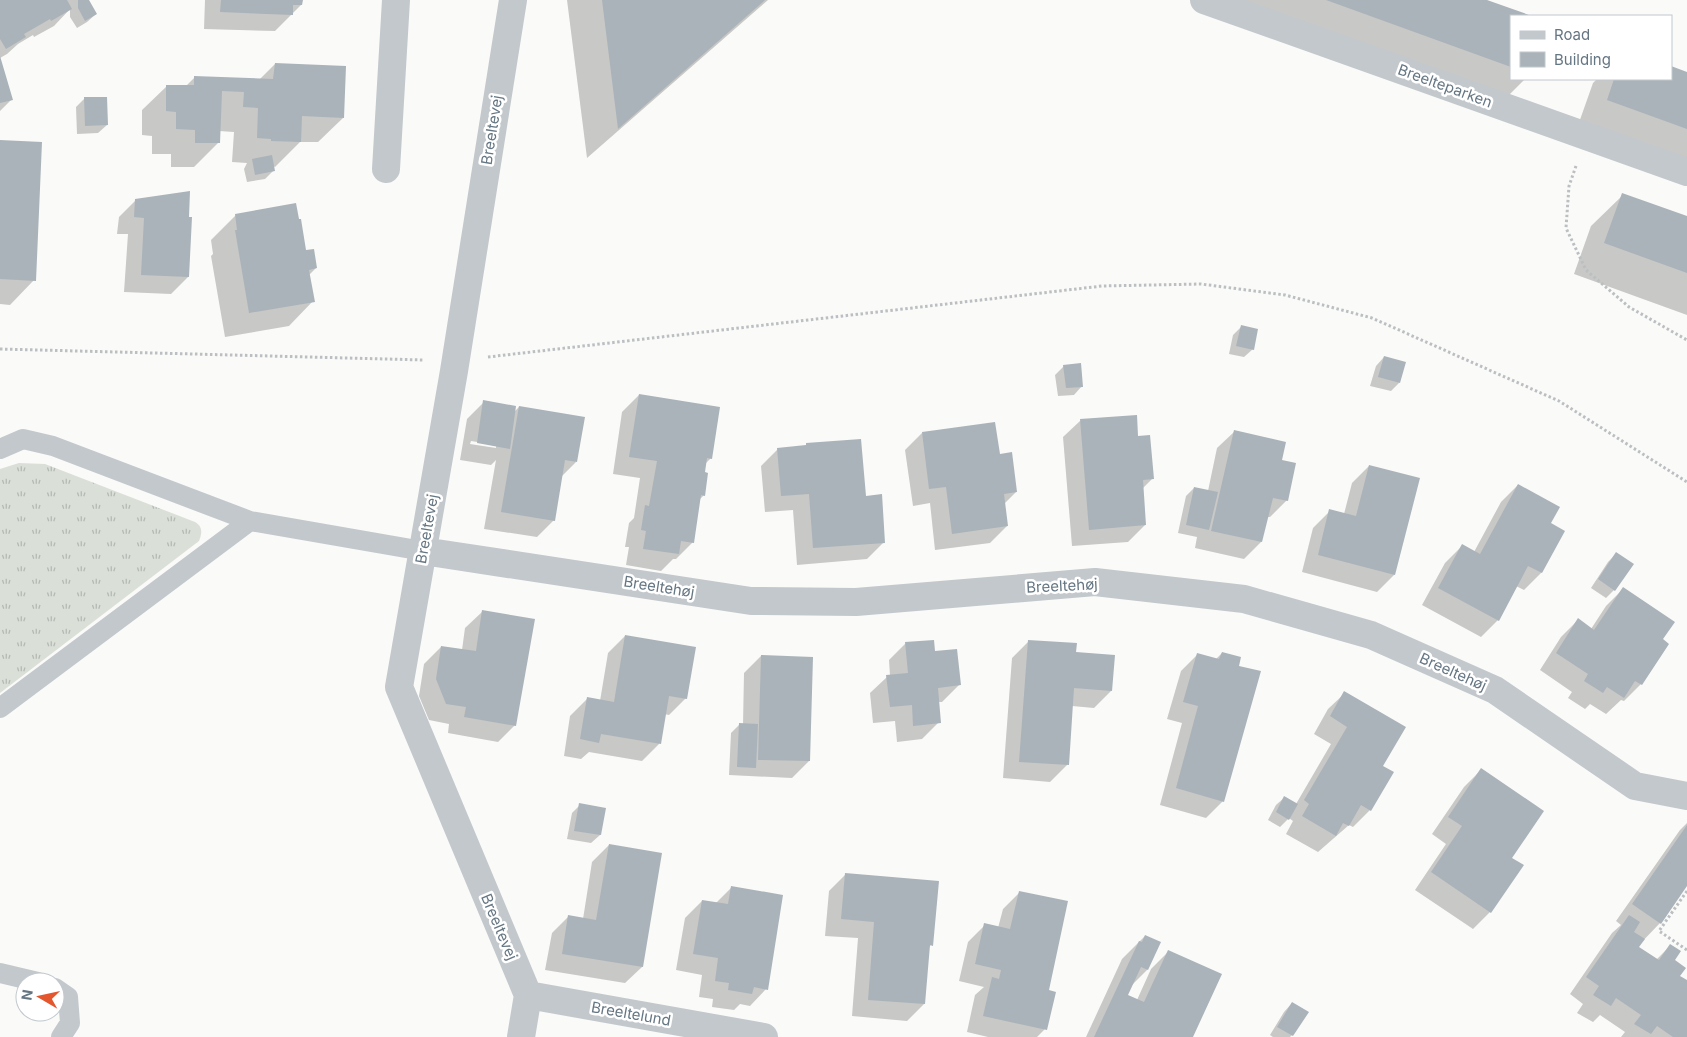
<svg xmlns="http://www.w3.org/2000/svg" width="1687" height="1037" font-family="Inter,sans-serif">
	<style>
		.grass { fill: url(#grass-tufts) }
		.shadow { fill: #0003; fill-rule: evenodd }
		.building { fill: #aab3b9 }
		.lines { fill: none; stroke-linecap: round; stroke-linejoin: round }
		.path { stroke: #bbbfc2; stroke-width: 3; stroke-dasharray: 2.5 2.5; stroke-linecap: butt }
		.lane { stroke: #c3c8cc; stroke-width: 20 }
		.street { stroke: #c3c8cc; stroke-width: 28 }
		.labels { text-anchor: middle; stroke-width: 5; stroke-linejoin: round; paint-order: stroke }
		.street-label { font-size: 15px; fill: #657683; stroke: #fff }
	</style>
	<defs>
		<pattern id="grass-tufts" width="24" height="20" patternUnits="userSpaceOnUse" patternTransform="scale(1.25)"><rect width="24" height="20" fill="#dadfd7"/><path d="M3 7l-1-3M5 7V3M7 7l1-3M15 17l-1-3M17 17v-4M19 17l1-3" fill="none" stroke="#b4b9b4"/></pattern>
	</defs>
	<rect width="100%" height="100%" fill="#fafaf8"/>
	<path class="grass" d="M19,463l26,1 150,58c8,5 7,11 4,19l-199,152v-224z"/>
	<path class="shadow" d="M2,0h86l8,14 -9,8 -10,6 -7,-11v-8l-16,17 -20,11 -1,-2 -15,9 -11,10 -7,4v-57z
		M205,0h96v5l-26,26 -71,-2z
		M567,0h201l-181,158z
		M1207,0h277l45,16h-18v63h14l-26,26z
		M0,59l12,40 -12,12z
		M275,64l68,54 -25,24h-18l-25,25 -2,-1 1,4 -9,9 -18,3 -3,-13 3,-6 -15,-1 2,-30 -15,-1v11l-25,25h-23v-13h-19v-18l-10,-1v-25l25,-24h19l9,-9 64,3z
		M1671,68l16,6v97l-111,-40 17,-48 4,-4h74z
		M85,98l22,27 -9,8 -21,1 -1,-27z
		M0,141l34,139 -24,25 -10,-1z
		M1623,195l64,23v97l-113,-41 17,-48z
		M136,200l52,77 -17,17 -47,-2 4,-58h-11l2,-17z
		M236,215l69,37 11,16 -7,7 4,26 -24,25 -64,11 -14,-81 2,-2 -2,-14z
		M1242,326l11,23 -9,8 -15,-3 4,-19z
		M1384,357l15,26 -8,8 -21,-5 6,-20z
		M1064,366l18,20 -8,9 -16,1 -3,-21z
		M639,395l72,63 -6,6 -1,31 -5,5 -6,42 -17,17h-3l-12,12 -35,-6 3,-18h-4l4,-24 5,-5 6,-40 -27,-4 9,-62z
		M484,402l30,10 5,-5 57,55 -15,15 -7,43 -17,17 -53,-8 12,-69 -5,5 -31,-5 7,-41zM471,441l25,4v3l-26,-4z
		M1080,421l57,16 15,42 -10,10 3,36 -17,17 -56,4 -9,-109z
		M1234,432l46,29 7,39 -17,17h-3l-6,25 -17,17 -49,-11 2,-11 -19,-4 8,-37 8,-8 14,3 9,-43z
		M922,433l77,22 17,37 -12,12 3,22 -17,17 -55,7 -5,-47 -17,3 -8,-56z
		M778,449l87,48 19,45 -17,17 -70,6 -4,-55 -28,2 -4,-46z
		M1369,466l25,109 -17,17 -75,-20 11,-44 17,-17 14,3 8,-31z
		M1518,485l32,39 14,7 -23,42 -17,17 -8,-4 -18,34 -17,17 -59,-32 23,-42 17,-17 12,6 27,-50z
		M1616,554l-2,36 -8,8 -15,-10 17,-26z
		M1623,589l38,51 -20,44 -17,17 -3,-1 -15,14 -16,-10 -5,5 -17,-11 4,-6 -32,-22 21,-33 17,-17 13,9 15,-23z
		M482,612l33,113 -17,17 -50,-9 1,-9 -20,-4 -10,-24 5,-32 17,-17 21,3 3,-22z
		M625,636l61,62 -17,17 -5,-1 -5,30 -17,17 -53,-9 -8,7 -17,-3 6,-40 17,-17 13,2 8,-48z
		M1029,641l46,12 36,38 -17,17 -22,-2 -5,59 -17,17 -47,-4 9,-120z
		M906,643l27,10 26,32 -17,17h-4l1,20 -17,17 -25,3 -2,-21 -22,2 -3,-30 17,-16 3,-1 -1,-16z
		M1222,653l1,148 -17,17 -46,-13 22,-82 -15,-4 14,-48 17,-17 18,5z
		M761,656l48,105 -17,17 -63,-3 2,-42 8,-8h4l1,-52z
		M1345,693l36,74 -11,43 -17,17 -4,-2 -31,27 -32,-18 7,-13 -4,-3 -9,9 -12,-7 8,-15 9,-8 11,7 35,-60 -17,-10 14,-25z
		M1481,770l30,88 11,8 -32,46 -17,17 -58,-39 31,-46 -14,-10 32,-47z
		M580,805l24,4 -4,26 -9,8 -24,-4 5,-26z
		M1687,823v61l-27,39 -23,24 19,13 15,-15 2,15 6,16 8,6v55h-66l4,-5 -25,-17 -7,7 -16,-9 6,-9 -13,-10 42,-61 9,-8 -5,-4 64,-91z
		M609,845l33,122 -17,16 -80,-13 7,-37 17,-17 14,3 9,-57z
		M846,874l85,71 -3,3 -4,56 -17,17 -55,-5 6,-78 -33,-2 4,-45z
		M731,888l35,101 -16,17 -10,-2 -6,6 -22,-3 1,-8 -14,-2 3,-22 -26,-5 9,-52 17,-17 13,3z
		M1020,892l27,99 -2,38 -8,8h-49l-21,-5 8,-37 9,-8 -25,-6 9,-39 17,-17 13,3 5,-19z
		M1145,936l2,34 -16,16 -5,10 11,4 14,-31 17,-17 24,85h-106l36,-78z
		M1292,1003v32l-2,2h-17l-3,-2 14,-23z"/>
	<path class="building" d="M0,0h67l5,9 -21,12 -1,-2 -26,15 2,3 -20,12 -6,-10z
		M78,0h11l8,14 -12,7 -7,-13z
		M221,0h82l-1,5h-9v10l-73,-3z
		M602,0h163l-147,129z
		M1326,0h161l45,16h-21v51z
		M0,56l13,44 -13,3z
		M275,63l71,3 -2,52 -42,-2 -1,26 -30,-1v-2l-14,-1 1,-30 -15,-1 1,-15 -22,-1 -2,52h-25v-13l-19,-1v-17l-10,-1v-26h28v-9l79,3z
		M1671,66l16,6v57l-80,-29 7,-21h57z
		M84,97h23l1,28 -23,1z
		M0,140l42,2 -6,139 -36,-2z
		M272,155l3,16 -20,4 -3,-16z
		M190,191l-1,26h3l-3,60 -48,-2 3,-57 -10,-1 1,-18z
		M1622,193l65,23v57l-83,-30z
		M296,203l3,16h2l5,31 8,-1 3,19 -8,2 6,32 -66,11 -14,-83h2l-2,-16z
		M1241,325l17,4 -4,21 -18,-4z
		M1384,356l22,6 -6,21 -22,-6z
		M1081,363l2,24 -17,1 -3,-23z
		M639,394l81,13 -8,52 -5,-1 -2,14 3,1 -3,23 -4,-1 -7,48 -13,-2 -2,13 -36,-5 3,-18 -5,-1 4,-25 4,1 8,-45 -28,-4z
		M483,400l33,6 -6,43 -33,-6z
		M519,406l66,11 -8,45 -12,-2 -10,61 -54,-9z
		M1137,415l1,21 12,-1 4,44 -11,1 3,45 -57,5 -9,-111z
		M995,422l5,32 12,-2 5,40 -13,2 4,32 -56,8 -6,-47 -17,2 -7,-57z
		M1234,430l52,12 -4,18 14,3 -8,38 -15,-3 -11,44 -51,-11z
		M861,439l5,57 16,-2 3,49 -72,5 -4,-54 -28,2 -4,-48 29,-3v-2z
		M1369,465l51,13 -25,97 -77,-20 11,-46 27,7z
		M1518,484l42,23 -9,16 14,8 -23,42 -14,-7 -29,55 -61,-33 24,-44 18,10z
		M1194,487l24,5 -9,38 -23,-5z
		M1616,552l18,12 -19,27 -17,-12z
		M1623,587l52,35 -12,17 6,5 -27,41 -7,-4 -11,17 -17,-11 -4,6 -19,-12 4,-7 -32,-21 22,-35 16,12z
		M482,610l53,9 -19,107 -52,-9 2,-10 -20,-3 -10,-25 5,-33 35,5z
		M625,635l71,12 -9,52 -18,-3 -8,48 -60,-10 -2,9 -19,-4 7,-42 27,5z
		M934,640l1,11 22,-2 4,36 -23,3 3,35 -28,3 -1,-21 -22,2 -4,-32 22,-2 -3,-31z
		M1028,640l49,3 -1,9 39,3 -3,36 -38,-3 -5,77 -50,-3z
		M1222,652l19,5 -2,9 22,5 -37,131 -48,-14 22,-82 -15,-4 14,-49 22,6z
		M761,655l52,2 -3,104 -52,-1z
		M1344,691l62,36 -23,39 11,6 -23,39 -10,-6 -12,21 -6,-3 -7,13 -34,-20 7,-12 -5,-4 43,-73 -17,-11z
		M739,723l19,1 -2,44 -19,-1z
		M1481,768l63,43 -32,47 12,7 -33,48 -60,-41 31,-46 -14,-9z
		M1284,796l14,8 -9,16 -13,-8z
		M579,803l27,5 -5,27 -27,-4z
		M1687,825v61l-26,38 -29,-20z
		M609,844l53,9 -19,114 -81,-13 6,-39 28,5z
		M845,873l94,8 -6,65 -3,-1 -5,59 -57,-4 6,-78 -33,-3z
		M731,886l52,9 -15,95 -14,-3 -2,7 -24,-4 1,-7 -14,-2 3,-23 -25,-4 9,-54 26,4z
		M1019,891l49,10 -19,89 7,2 -9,38 -64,-14 9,-39 7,2 2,-9 -26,-6 9,-41 26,6z
		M1629,915l11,7 -6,10 11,7 -6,8 20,13 11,-16 11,7 -6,9 11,8 -6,8 7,4v57h-14l-16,-11 -6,8 -17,-10 7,-9 -25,-17 -5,8 -18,-11 6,-9 -13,-9z
		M1145,935l16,7 -13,28 -7,-3 -13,28 16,7 24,-52 54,24 -29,63h-99l45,-96 3,1z
		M1292,1002l17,10 -16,24 -16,-9z"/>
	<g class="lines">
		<path class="path" d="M1576,166l-7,20 -3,42 20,42 43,37 58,33
			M0,349l424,11
			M488,357l614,-71 99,-2 84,11 87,23 187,83 128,81
			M1687,891l-28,40 28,19"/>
		<path class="lane" d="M0,449l23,-10 30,7 197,75 173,30
			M0,708l250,-187
			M0,973l38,9
			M55,988l13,9 2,26 -9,14"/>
		<path class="street" d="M513,0l-59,371 -55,316 129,308 -7,42
			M1204,0l483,172
			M386,169l10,-169
			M423,551l328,50 105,1 239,-20 149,17 127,36 124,55 140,96 52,10
			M528,995l236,42"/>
	</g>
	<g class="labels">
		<g class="street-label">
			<text transform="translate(1445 86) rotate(20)" y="5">Breelteparken</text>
			<text transform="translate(492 130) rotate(-81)" y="5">Breeltevej</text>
			<text transform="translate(427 529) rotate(-80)" y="5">Breeltevej</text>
			<text transform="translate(1062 586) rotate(-3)" y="5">Breeltehøj</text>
			<text transform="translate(659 587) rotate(9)" y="5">Breeltehøj</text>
			<text transform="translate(1453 672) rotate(24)" y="5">Breeltehøj</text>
			<text transform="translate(499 927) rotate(67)" y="5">Breeltevej</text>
			<text transform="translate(631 1014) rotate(10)" y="5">Breeltelund</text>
		</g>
	</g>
	<rect x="1510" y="15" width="162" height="65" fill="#ffffff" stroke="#c1c8cd"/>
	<rect x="1520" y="31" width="25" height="8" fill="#c3c8cc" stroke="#c1c8cd"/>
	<text x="1554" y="40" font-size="15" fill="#657683">Road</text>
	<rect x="1520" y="52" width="25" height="15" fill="#aab3b9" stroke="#c1c8cd"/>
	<text x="1554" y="65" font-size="15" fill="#657683">Building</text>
	<g transform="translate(40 997) rotate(279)"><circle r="24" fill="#ffffff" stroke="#c1c8cd"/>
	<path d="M0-4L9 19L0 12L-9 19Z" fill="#e4572e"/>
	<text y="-8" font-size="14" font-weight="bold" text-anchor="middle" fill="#657683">N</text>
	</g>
</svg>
